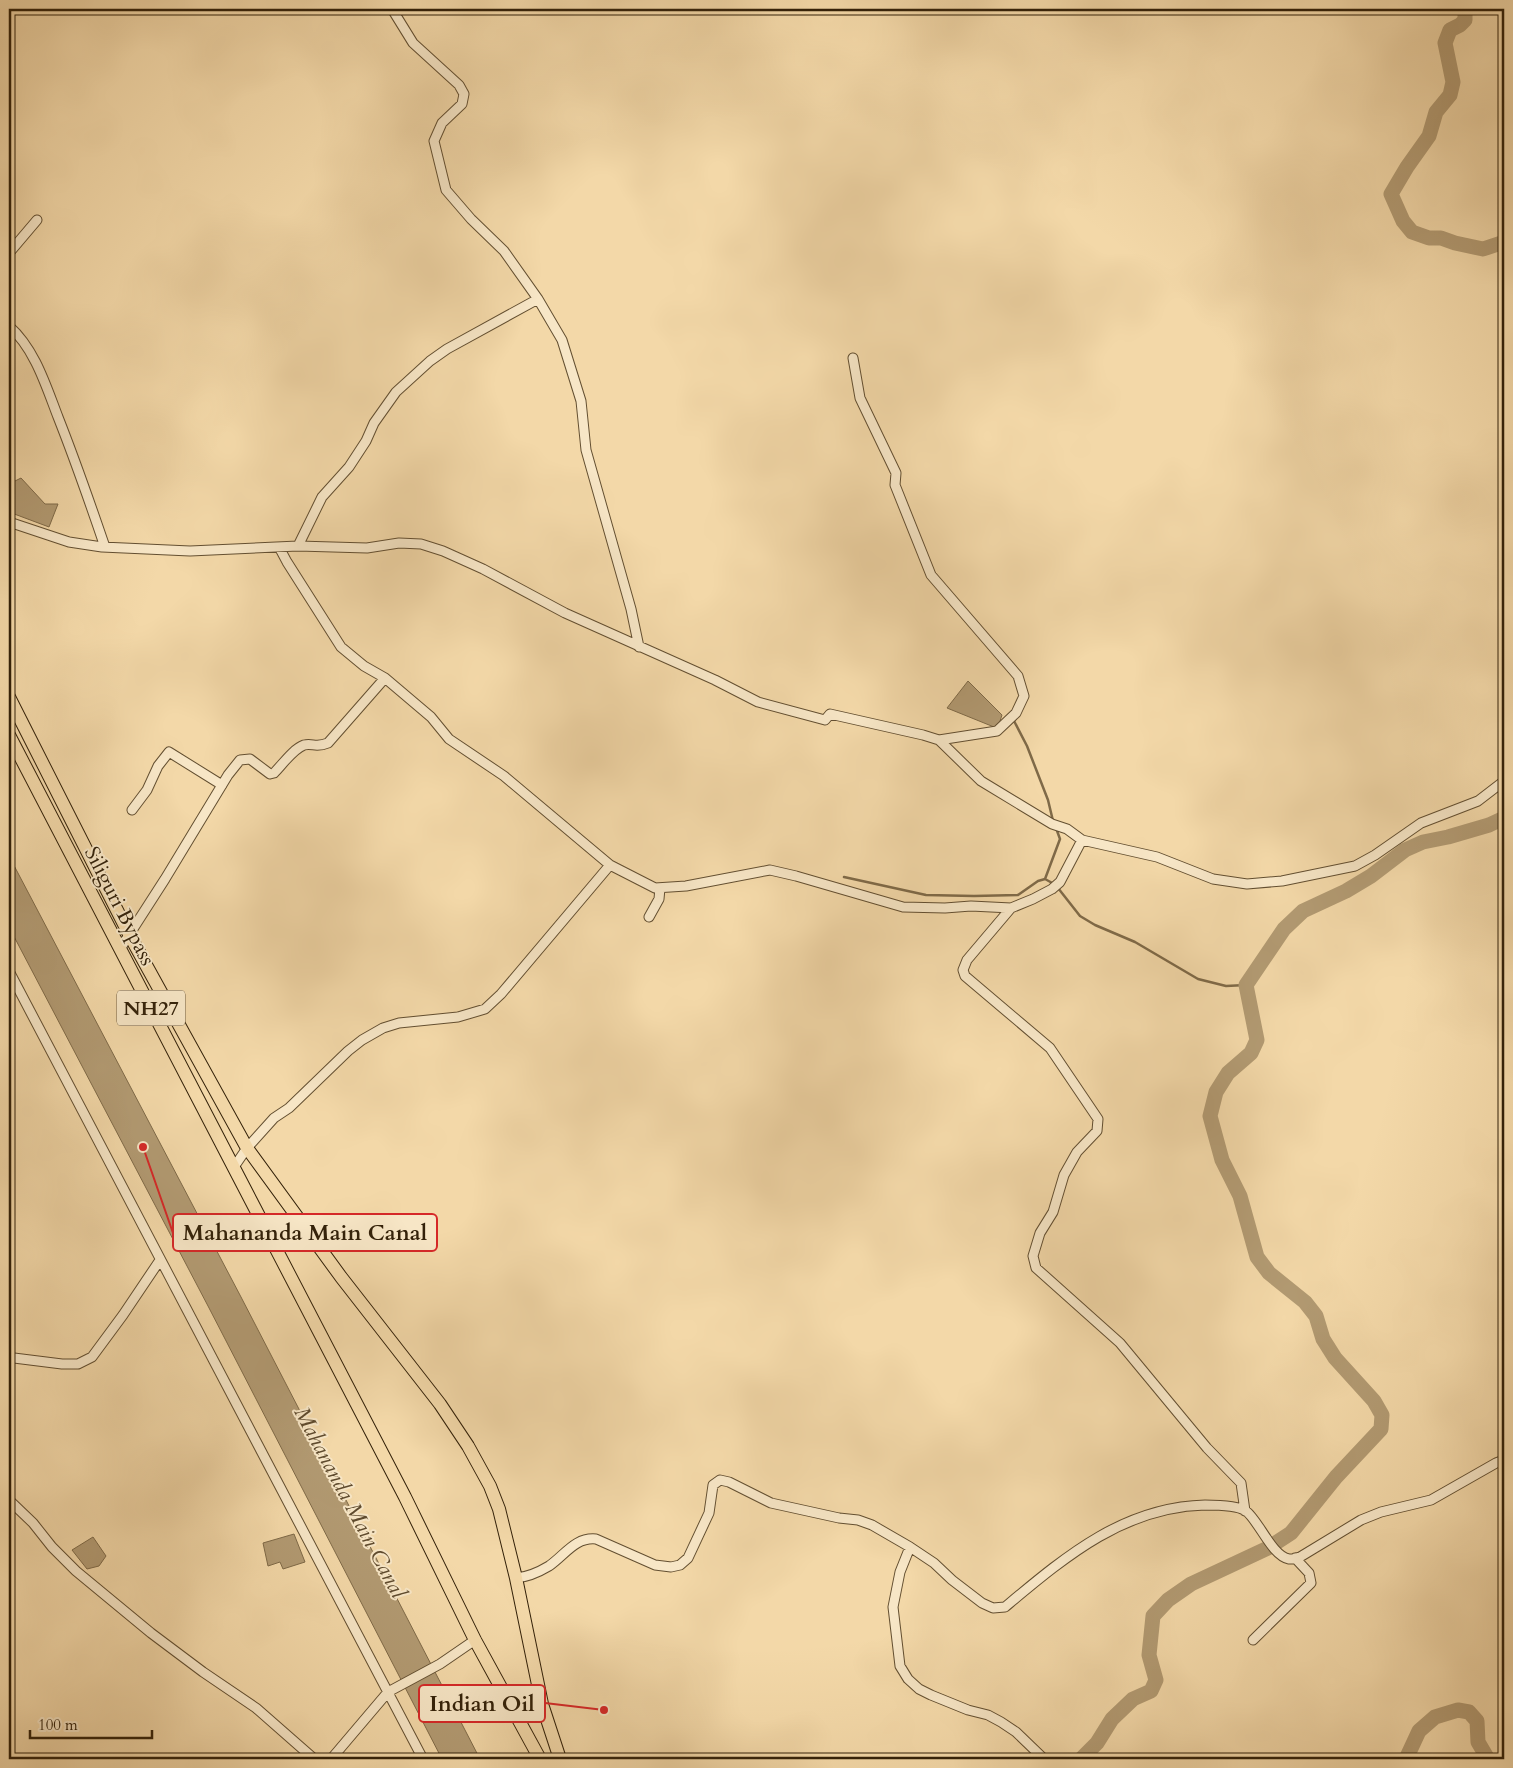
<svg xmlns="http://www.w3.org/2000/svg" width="1513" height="1768" font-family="Cardo,serif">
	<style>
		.water { fill: #b29a72; stroke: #7f6a48 }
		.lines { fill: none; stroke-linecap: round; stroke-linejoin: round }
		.stream { stroke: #7f6a48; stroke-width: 2.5 }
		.river { stroke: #b29a72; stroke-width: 15 }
		.minor-casing { stroke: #634f31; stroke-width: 11 }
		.highway-casing { stroke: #332109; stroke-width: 14 }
		.minor { stroke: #f7e6c6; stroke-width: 9 }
		.highway { stroke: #f3d8a8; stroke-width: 12 }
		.labels { text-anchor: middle; stroke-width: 4; stroke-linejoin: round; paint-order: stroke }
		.shield { fill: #f7e6c6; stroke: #6e5c42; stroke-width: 1 }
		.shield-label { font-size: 20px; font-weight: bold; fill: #332109 }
		.street-label { font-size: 21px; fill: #332109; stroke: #f7e6c6 }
		.water-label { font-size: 22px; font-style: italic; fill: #5f4b2e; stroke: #f7e6c6 }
		.leader { fill: none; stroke: #d62828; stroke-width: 2 }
		.callout-dot { fill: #d62828; stroke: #f7e6c6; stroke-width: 2 }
		.callout { fill: #f7e6c6; stroke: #d62828; stroke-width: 2 }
		.callout-label { font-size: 22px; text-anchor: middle; font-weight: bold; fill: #332109 }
	</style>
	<rect width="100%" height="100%" fill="#f3d8a8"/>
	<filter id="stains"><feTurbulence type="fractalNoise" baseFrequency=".004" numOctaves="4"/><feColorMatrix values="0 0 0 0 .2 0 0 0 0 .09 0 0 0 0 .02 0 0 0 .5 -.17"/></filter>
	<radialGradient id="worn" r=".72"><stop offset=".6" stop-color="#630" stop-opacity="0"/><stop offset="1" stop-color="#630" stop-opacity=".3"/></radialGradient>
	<path class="water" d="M21,478l24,26h13l-9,23 -40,-15v-28z
		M968,681l34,34 -3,9 -5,3 -47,-19z
		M9,856l232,441 239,462h-38l-234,-453 -199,-379z
		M294,1534l11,28 -22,7 -3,-7 -12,4 -5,-23z
		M93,1537l13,19 -7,10 -12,3 -15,-19z"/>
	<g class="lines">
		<path class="stream" d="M1013,719l14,27 21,54 5,21
			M844,877l82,18 48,1 44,-1 20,-14 7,-2 9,5
			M1045,879l15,-40 -4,-11
			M1058,888l22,28 15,9 40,17 63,37 28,7 20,-1"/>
		<path class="river" d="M1465,9v11l-5,5 -10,5 -5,13 8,39 -3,13 -14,17 -7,24 -22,31 -16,27 12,27 9,11 17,6h12l14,5 28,6 21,-7
			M1081,1759l16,-16 15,-24 21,-20 18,-8 5,-11 -7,-25 4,-39 15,-16 23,-16 77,-36 23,-15 45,-56 45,-48 1,-14 -8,-14 -39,-43 -12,-19 -7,-23 -11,-14 -36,-29 -12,-16 -17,-61 -18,-36 -12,-44 6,-24 12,-19 23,-20 6,-13 -11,-55 38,-56 19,-18 43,-20 25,-15 34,-26 18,-8 25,-5 41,-12 15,-7
			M1406,1759l13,-28 16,-14 23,-7 11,2 8,9 1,21 10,17"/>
		<g class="minor-casing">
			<path id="minor" d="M392,9l21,34 46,42 5,9 -2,10 -20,19 -8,18 12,49 25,29 33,32 34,48 24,41 19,61 5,49 45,159 8,38
				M9,253l28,-33
				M9,326c26,23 37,60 49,91 17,43 32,86 47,130
				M853,358l7,40 36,75 -1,12 36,90 87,101 6,20 -8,17 -19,18 -58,9
				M9,522l60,20 33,5 88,4 108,-5 69,2 32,-5 22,1 22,7 40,18 82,44 150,67 43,22 67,18 5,-6 93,21 16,5 42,41 71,43 15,5 15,11 75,17 56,22 34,5 35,-3 73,-15 20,-11 46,-32 57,-22 26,-20
				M298,546l24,-49 27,-30 17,-26 8,-18 22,-31 34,-31 17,-12 91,-50
				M279,547l8,15 54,85 23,19 21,12 46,39 18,22 55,37 106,89 45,23 31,-2 84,-16 26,6 107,31 42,1 26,-2 40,2
				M132,810l15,-20 11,-24 11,-14 53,33
				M1082,840l-22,42 -8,7 -19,10 -22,9 -44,52 -4,10 2,6 85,72 48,71 -1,12 -20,21 -13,23 -11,37 -13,21 -7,23 3,12 84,75 87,105 34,35 4,28
				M649,917l10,-18 1,-11
				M120,949l45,-70 63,-104 12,-15 10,-1 20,15 4,-1c8,-8 19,-24 30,-28 9,-2 12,3 24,-2l57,-65
				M9,971l414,788
				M234,1167l13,-19 27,-30 15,-10 59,-57 14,-11 21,-12 16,-5 59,-6 27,-8 16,-15 109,-129
				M9,1360l5,-2 48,6h16l14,-7 31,-42 37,-55
				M9,1500l24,23 19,24 24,24 75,62 52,39 53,36 57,50 5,1
				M910,1547l-10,25 -7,35 7,59 8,13 11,10 12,6 37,15 20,5 13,7 15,10 28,27
				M516,1578c12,-1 23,-6 33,-12 16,-11 26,-29 47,-27l59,26 16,2 9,-2 8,-7 21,-45 4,-28 7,-5 9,2 42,21 68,15 19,2 14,5 38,22 24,16 18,17 30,23 11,5 12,-1c60,-50 118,-100 200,-102 10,0 32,0 41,6 13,10 26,45 43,48 3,0 8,-1 11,-2l61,-37 20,-8 50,-12 65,-37 8,-3
				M1253,1640l58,-57 -2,-10 -14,-15
				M330,1759l2,-1 56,-66 52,-28 35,-24"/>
		</g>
		<g class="highway-casing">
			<path id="highway" d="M9,697l121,239 117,212 94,129 99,127 28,42 22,40 9,23 17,69 26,126 18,55
				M9,735l396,762 70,143 65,119"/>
		</g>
		<use href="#minor" class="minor"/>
		<use href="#highway" class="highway"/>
	</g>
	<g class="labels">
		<rect class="shield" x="117" y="990.5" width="68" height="35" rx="4"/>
		<g class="shield-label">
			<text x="151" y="1015">NH27</text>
		</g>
		<g class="street-label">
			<text transform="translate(120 906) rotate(63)" y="7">Siliguri Bypass</text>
		</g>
		<g class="water-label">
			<text transform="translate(351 1502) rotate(62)" y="8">Mahananda Main Canal</text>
		</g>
	</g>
	<path class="leader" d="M143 1147L173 1233M604 1710L545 1703"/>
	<g class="callout-dot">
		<circle cx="143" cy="1147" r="5"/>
		<circle cx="604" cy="1710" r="5"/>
	</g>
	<g class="callout">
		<rect x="173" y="1214" width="264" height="37" rx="5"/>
		<rect x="419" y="1685" width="126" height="37" rx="5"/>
	</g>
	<g class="callout-label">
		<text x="305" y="1240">Mahananda Main Canal</text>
		<text x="482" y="1711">Indian Oil</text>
	</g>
	<rect width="1513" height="1768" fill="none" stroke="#f3d8a8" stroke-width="30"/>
	<rect x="10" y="10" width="1493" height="1748" fill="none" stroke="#332109" stroke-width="2.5"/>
	<rect x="15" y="15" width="1483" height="1738" fill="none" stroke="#332109"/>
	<path d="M30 1730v8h122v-8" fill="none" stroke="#332109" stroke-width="2.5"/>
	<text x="38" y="1730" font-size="15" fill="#332109" stroke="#f7e6c6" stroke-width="4" paint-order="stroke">100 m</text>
	<rect width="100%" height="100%" filter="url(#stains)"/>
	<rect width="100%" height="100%" fill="url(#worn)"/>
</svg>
